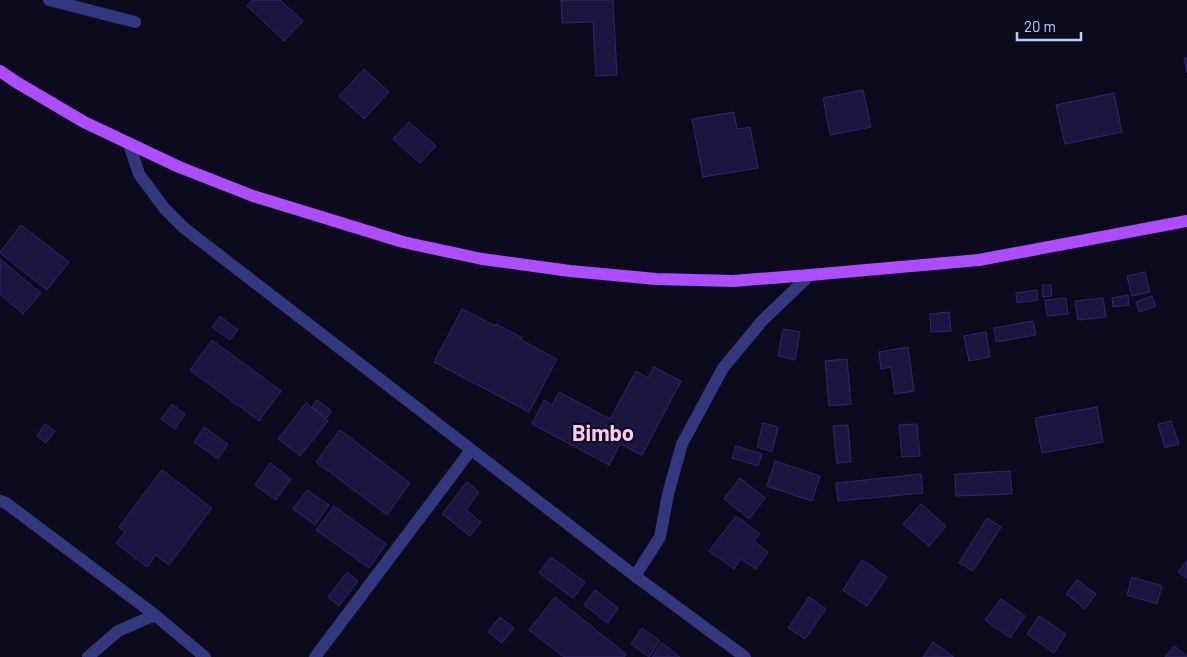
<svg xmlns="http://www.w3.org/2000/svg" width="1187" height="657" font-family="Barlow,sans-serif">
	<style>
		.building { fill: #1b163f; stroke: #2f276c }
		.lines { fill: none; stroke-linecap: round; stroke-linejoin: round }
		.minor { stroke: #33377e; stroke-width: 12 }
		.tertiary { stroke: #33377e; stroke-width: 12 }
		.primary { stroke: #ae4dff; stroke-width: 12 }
		.labels { text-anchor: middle; stroke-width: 4; stroke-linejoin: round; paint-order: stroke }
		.town-label { font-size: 22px; font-weight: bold; fill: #ffc8f0; stroke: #0c0b1d }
	</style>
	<rect width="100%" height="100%" fill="#0c0b1d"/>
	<path class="building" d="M252,0h28l23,21 -19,20 -37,-35z
		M561,0h52l4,75 -21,1 -3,-54 -31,1z
		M1184,58h3v15z
		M364,69l25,23 -25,27 -25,-23z
		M863,90l8,37 -41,8 -7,-37z
		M1114,93l8,39 -57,12 -9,-39z
		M734,112l3,17 13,-2 8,41 -55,9 -11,-58z
		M409,122l27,24 -16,17 -27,-24z
		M21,225l48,37 -22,28 -47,-37v-1z
		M0,259l41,34 -18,21 -23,-20z
		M1145,272l5,20 -18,4 -5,-20z
		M1042,285h9l1,11 -9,1z
		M1037,290l1,10 -21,3 -1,-10z
		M1128,295l1,10 -16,2 -1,-9z
		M1152,296l4,10 -17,6 -3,-10z
		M1066,298l2,16 -21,2 -2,-16z
		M1103,298l3,19 -28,3 -3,-19z
		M462,309l33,17 1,-2 27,14 -2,2 36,19 -28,53 -95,-50z
		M949,312l2,19 -20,1 -1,-18z
		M220,316l18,14 -8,10 -18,-13z
		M1033,321l3,14 -40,7 -2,-14z
		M783,329l17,3 -5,28 -17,-4z
		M986,332l4,25 -21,4 -5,-25z
		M212,340l69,51 -22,30 -69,-51z
		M908,347l6,44 -19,3 -4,-27 -10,2 -2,-17z
		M847,359l4,45 -22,2 -4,-45z
		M654,367l27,14 -39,74 -22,-11 -11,21 -77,-41 12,-24 8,5 7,-13 51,27 26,-48 12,7z
		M317,400l15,11 -5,7 -15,-11z
		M306,403l22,18 -28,35 -22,-17z
		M172,404l13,10 -10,15 -14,-10z
		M1097,407l6,35 -61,11 -7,-35z
		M1171,421l8,23 -14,4 -7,-24z
		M763,423l15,4 -6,25 -15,-5z
		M45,424l10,7 -9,12 -9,-7z
		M917,424l3,32 -18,1 -3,-32z
		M848,425l3,37 -14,1 -4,-37z
		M204,427l24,17 -10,15 -24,-17z
		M340,430l70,53 -23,32 -71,-53z
		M736,446l26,8 -4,12 -26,-8z
		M775,461l45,15 -8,25 -45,-15z
		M270,463l21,16 -15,21 -21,-15z
		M162,470l50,38 -43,57 -13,-10 -9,12 -31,-24 9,-11 -6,-5z
		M1010,471l2,23 -56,2 -1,-22z
		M921,474l2,19 -85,8 -2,-18z
		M740,478l25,20 -16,21 -25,-20z
		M467,482l12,10 -13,18 15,12 -11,14 -28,-22z
		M307,490l22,15 -14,20 -22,-16z
		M921,504l25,22 -17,20 -26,-22z
		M334,506l52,38 -17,24 -53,-38z
		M736,516l24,18 -6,7 14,11 -12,17 -15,-10 -7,10 -25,-18z
		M987,518l14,9 -28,44 -14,-8z
		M551,557l34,25 -12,16 -34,-25z
		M862,560l25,17 -20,29 -24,-16z
		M1187,560v19l-9,-7z
		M347,572l11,9 -19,25 -11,-9z
		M1132,577l30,9 -5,18 -30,-9z
		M1077,580l19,14 -11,15 -19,-15z
		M595,590l23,18 -10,15 -24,-18z
		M555,597l71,57 -2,3h-60l-35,-27z
		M809,597l17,12 -21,30 -17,-11z
		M1001,599l24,17 -15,22 -25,-18z
		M1039,616l27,18 -12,19 -27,-19z
		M500,617l14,11 -12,15 -14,-11z
		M642,628l18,13 -11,16 -18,-13z
		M933,642l21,15h-31z
		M662,643l18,14h-28z
		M1174,646l13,10v1h-22z"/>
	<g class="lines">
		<path class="minor" d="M49,0l86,22
			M0,501l6,2 149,112 50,42
			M635,576l25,-39 8,-43 14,-50 41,-76 39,-47 48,-46
			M88,657l30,-26 37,-16
			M315,657l156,-207"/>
		<path class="tertiary" d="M129,144l10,30 25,34 20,20 451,348 110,81"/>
		<path class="primary" d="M0,71l16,11 68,40 95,45 74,29 150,46 79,17 88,12 86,8 77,2 77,-6 169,-15 208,-39"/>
	</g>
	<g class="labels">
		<g class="town-label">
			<text x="603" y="441">Bimbo</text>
		</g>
	</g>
	<path d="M1017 32v8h64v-8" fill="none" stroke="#c8c6ff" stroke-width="2.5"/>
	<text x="1024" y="32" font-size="15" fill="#c8c6ff" stroke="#0c0b1d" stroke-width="4" paint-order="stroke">20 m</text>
</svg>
